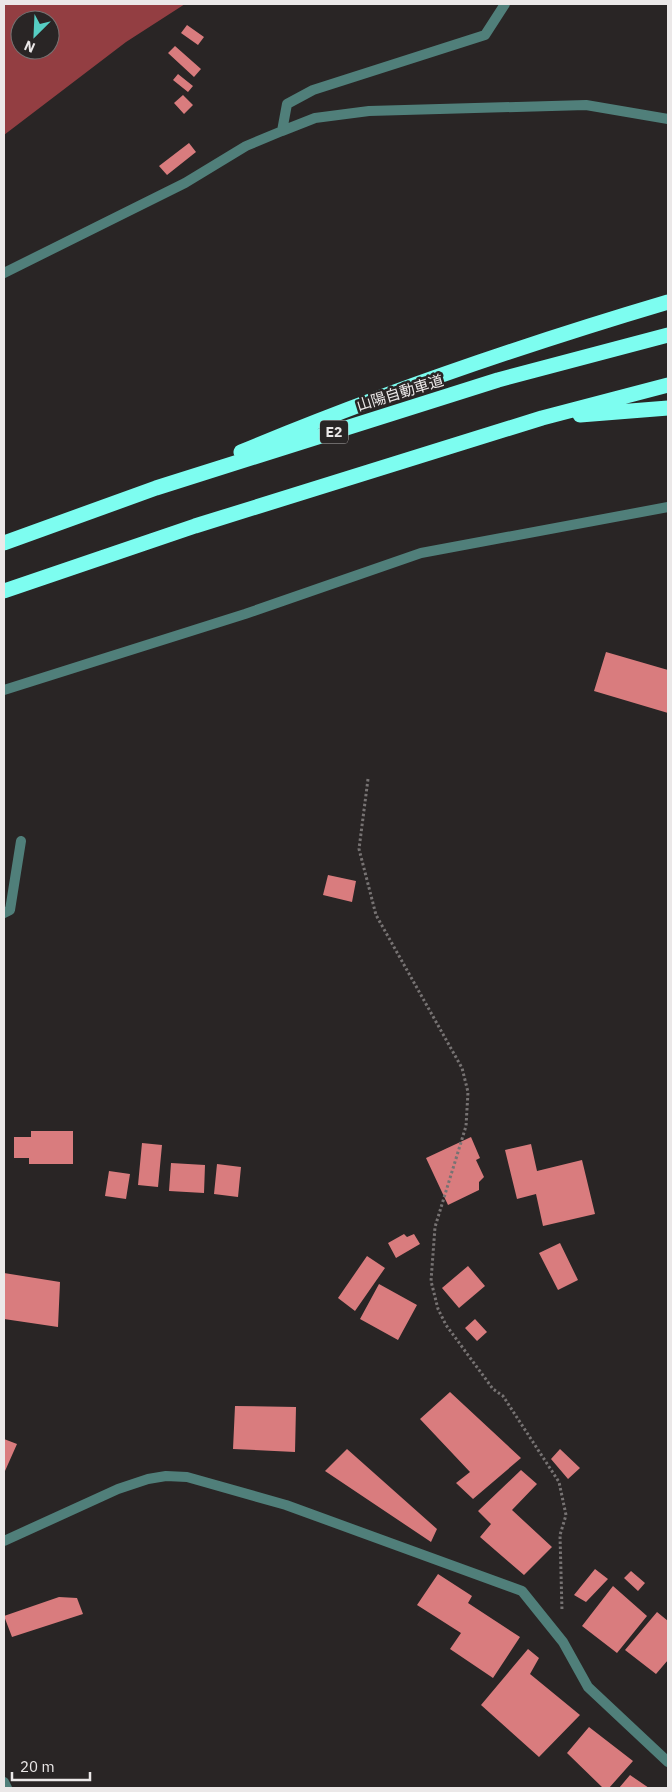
<svg xmlns="http://www.w3.org/2000/svg" width="672" height="1792" font-family="'IBM Plex Sans','Noto Sans JP',sans-serif">
	<style>
		.forest { fill: #933e42; fill-rule: evenodd }
		.building { fill: #d97c7e }
		.lines { fill: none; stroke-linecap: round; stroke-linejoin: round }
		.path { stroke: #777373; stroke-width: 3; stroke-dasharray: 2.5 2.5; stroke-linecap: butt }
		.minor { stroke: #507f7a; stroke-width: 10 }
		.tertiary { stroke: #507f7a; stroke-width: 10 }
		.motorway { stroke: #7dfdf0; stroke-width: 15 }
		.labels { text-anchor: middle; stroke-width: 5; stroke-linejoin: round; paint-order: stroke }
		.shield { fill: #292525; stroke: #b1aeae; stroke-width: 1 }
		.shield-label { font-size: 14px; font-weight: bold; fill: #ebe8e8 }
		.street-label { font-size: 15px; fill: #ebe8e8; stroke: #292525 }
	</style>
	<rect width="100%" height="100%" fill="#292525"/>
	<path class="forest" d="M4,4h181l-59,38 -122,93zM20,20h30v30h-30z"/>
	<path class="building" d="M187,25l17,12 -6,8 -17,-12z
		M175,46l26,23 -7,8 -26,-24z
		M178,74l15,12 -5,6 -15,-12z
		M183,95l10,10 -9,9 -10,-11z
		M189,143l7,9 -29,23 -8,-9z
		M606,652l62,18v43l-74,-22z
		M328,875l28,6 -4,21 -29,-7z
		M31,1131h42v33h-44v-6h-15v-21h17z
		M471,1137l9,21 -4,2 8,17 -5,5v8l-31,15 -22,-47z
		M142,1143l20,2 -4,42 -20,-2z
		M531,1144l6,27 45,-11 13,54 -52,12 -7,-32 -19,5 -12,-49z
		M171,1163l34,2 -1,28 -35,-2z
		M217,1164l24,3 -3,30 -24,-3z
		M109,1171l21,3 -4,25 -21,-3z
		M404,1234l3,3 7,-3 6,10 -24,14 -8,-15z
		M560,1243l18,37 -20,10 -19,-37z
		M367,1256l18,12 -30,43 -17,-13z
		M468,1266l17,20 -26,22 -17,-20z
		M4,1273l56,9 -2,45 -54,-8z
		M379,1284l38,21 -19,35 -38,-21z
		M475,1319l12,13 -10,9 -12,-13z
		M450,1392l71,66 -48,41 -17,-16 14,-11 -50,-53z
		M235,1406l61,1 -1,45 -62,-3z
		M4,1439l13,5 -12,27h-1z
		M347,1449l90,80 -6,13 -106,-71z
		M560,1449l20,19 -12,11 -17,-20z
		M521,1470l16,14 -25,26 40,37 -28,28 -44,-38 11,-13 -13,-13z
		M595,1569l13,10 -22,23 -12,-7z
		M631,1571l14,12 -7,8 -14,-13z
		M438,1574l34,22 -4,7 52,34 -27,41 -43,-29 11,-16 -44,-28z
		M613,1586l34,30 -30,37 -35,-27z
		M59,1597l18,1 6,16 -71,23 -8,-21z
		M657,1612l11,9v39l-12,14 -31,-24z
		M528,1649l11,9 -9,16 50,41 -41,42 -58,-52z
		M589,1727l44,34 -24,27h-6l-36,-35z
		M630,1775l19,13h-30z"/>
	<g class="lines">
		<path class="path" d="M368,779l-9,70 17,66 86,153 6,24 -2,34 -31,101 -4,54 7,28 8,16 47,64 10,7 56,86 7,33 -6,20 2,76"/>
		<path class="minor" d="M505,4l-20,31 -172,55 -26,14 -5,27 33,-13 54,-7 217,-6 82,14
			M4,273l181,-90 61,-37 36,-15
			M4,913l6,-3 11,-69
			M4,1541l114,-52 30,-10 18,-3 21,1 99,28 236,86 41,51 25,45 80,75
			M4,1782l3,6"/>
		<path class="tertiary" d="M4,690l241,-76 176,-61 247,-46"/>
		<path class="motorway" d="M580,415l88,-7
			M241,452c139,-58 282,-107 427,-150
			M4,543l152,-55 342,-108 170,-45
			M4,591l191,-65 347,-108 126,-33"/>
	</g>
	<g class="labels">
		<rect class="shield" x="320" y="420.5" width="28" height="23" rx="4"/>
		<g class="shield-label">
			<text x="334" y="437">E2</text>
		</g>
		<g class="street-label">
			<text transform="translate(400 393) rotate(-17)" y="5">山陽自動車道</text>
		</g>
	</g>
	<rect width="672" height="1792" fill="none" stroke="#ebe8e8" stroke-width="10"/>
	<g transform="translate(35 35) rotate(204)"><circle r="24" fill="#292525" stroke="#777373"/>
	<path d="M0-4L9 19L0 12L-9 19Z" fill="#56cec3"/>
	<text y="-8" font-size="14" font-weight="bold" text-anchor="middle" fill="#ebe8e8">N</text>
	</g>
	<path d="M12 1772v8h78v-8" fill="none" stroke="#ebe8e8" stroke-width="2.5"/>
	<text x="20" y="1772" font-size="15" fill="#ebe8e8" stroke="#292525" stroke-width="4" paint-order="stroke">20 m</text>
</svg>
